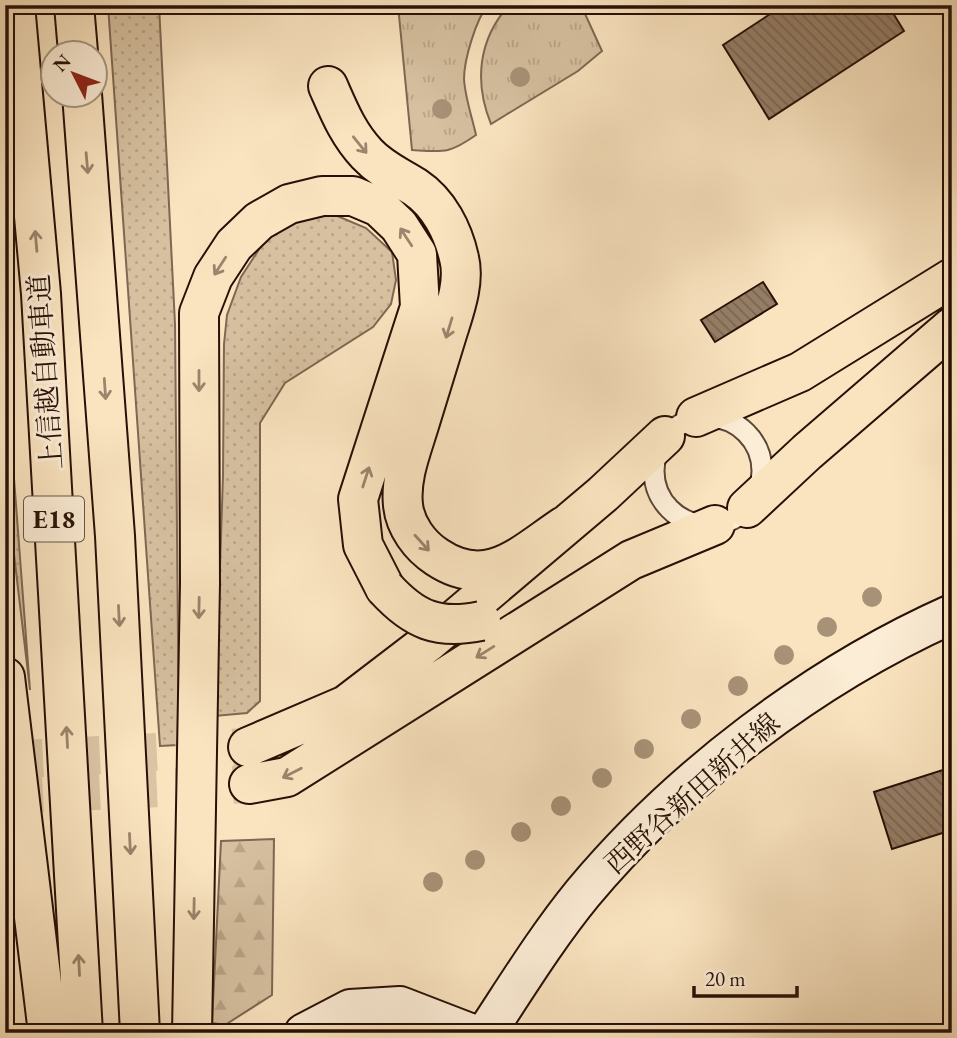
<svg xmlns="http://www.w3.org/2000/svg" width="957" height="1038" font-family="'EB Garamond','Noto Serif JP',serif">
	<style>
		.grass { fill: url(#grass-dots); stroke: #7e6853; stroke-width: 2 }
		.forest { fill: url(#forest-firs); stroke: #7e6853; stroke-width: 2 }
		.park { fill: url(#park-tufts); stroke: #7e6853; stroke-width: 2 }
		.building { fill: url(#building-back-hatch); stroke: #271006; stroke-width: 2 }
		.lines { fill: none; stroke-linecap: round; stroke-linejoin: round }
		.highway-tunnel { stroke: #dac4a4; stroke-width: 38; stroke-dasharray: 38 19; stroke-linecap: butt }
		.lane-casing { stroke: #5c4534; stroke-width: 23 }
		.secondary-casing { stroke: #271006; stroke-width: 42 }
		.highway-casing { stroke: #271006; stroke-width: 42 }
		.lane { stroke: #fcedd6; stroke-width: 19 }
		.secondary { stroke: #fcedd6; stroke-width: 38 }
		.highway { stroke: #fae4c0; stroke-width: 38 }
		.highway-bridge-casing { stroke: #271006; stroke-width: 42; stroke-linecap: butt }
		.highway-bridge { stroke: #fae4c0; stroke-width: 38 }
		.tree { fill: #a89277 }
		.oneway { stroke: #9b856c }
		.labels { text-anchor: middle; stroke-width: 6; stroke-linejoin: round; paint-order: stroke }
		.shield { fill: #fcedd6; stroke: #675244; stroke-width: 2 }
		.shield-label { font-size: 26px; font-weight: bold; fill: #271006 }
		.street-label { font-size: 28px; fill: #271006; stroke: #fcedd6 }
	</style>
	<defs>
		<pattern id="grass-dots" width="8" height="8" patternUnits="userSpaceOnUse" patternTransform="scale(1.75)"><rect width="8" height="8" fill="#d6c0a0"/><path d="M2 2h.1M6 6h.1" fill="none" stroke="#b8a488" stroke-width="1.8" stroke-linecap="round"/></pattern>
		<pattern id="forest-firs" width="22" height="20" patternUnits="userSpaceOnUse" patternTransform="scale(1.75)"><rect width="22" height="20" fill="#d6c0a0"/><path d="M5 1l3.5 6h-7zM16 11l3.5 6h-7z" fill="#b8a488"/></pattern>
		<pattern id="park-tufts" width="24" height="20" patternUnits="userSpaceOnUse" patternTransform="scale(1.75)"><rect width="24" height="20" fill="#d6c0a0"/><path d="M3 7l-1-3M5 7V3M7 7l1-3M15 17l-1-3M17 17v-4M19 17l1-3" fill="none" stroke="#b8a488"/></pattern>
		<pattern id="building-back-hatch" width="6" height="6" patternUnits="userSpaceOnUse" patternTransform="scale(1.75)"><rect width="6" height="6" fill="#957e67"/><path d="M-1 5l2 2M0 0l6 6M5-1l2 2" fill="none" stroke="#7a6653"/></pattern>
	</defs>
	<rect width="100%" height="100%" fill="#fae4c0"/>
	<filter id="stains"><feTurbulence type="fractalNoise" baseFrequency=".00286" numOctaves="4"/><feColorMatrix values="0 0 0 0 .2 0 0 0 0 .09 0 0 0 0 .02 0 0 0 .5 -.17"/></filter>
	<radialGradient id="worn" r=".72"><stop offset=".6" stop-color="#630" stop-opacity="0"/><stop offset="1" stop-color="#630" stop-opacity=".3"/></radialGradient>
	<path class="grass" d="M108,5h51l16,319 4,421 -19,1z
		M335,215l31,13 26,24 4,28 -5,24 -18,23 -88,56 -25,40v278l-13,12 -32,3 8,-240 1,-132 3,-29 14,-38 30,-46 32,-13z
		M5,359l25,331 -25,-212z"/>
	<path class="forest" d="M274,839l-2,156 -47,30 -13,-2 9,-182z
		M5,928l10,105h-10z"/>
	<path class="park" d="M398,5h90c-12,14 -24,55 -24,74 1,18 8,38 12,56 -27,19 -32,17 -64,15z
		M509,5h72l21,46 -24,20 -87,53c-17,-42 -13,-84 18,-119z"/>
	<path class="building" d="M784,5h104l16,26 -135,88 -46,-74z
		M763,282l14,22 -62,38 -14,-22z
		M952,767v63l-60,19 -18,-57z"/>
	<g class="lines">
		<path class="highway-tunnel" d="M5,760l243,-13
			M5,795l244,-11"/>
		<g class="lane-casing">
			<path id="lane" d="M654 471a54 54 0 1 1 108 0a54 54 0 1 1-108 0Z"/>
		</g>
		<g class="secondary-casing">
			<path id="secondary" d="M304,1033l46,-24 50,-3 70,27
				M486,1033c31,-47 61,-96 97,-140 96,-115 232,-218 369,-279"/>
		</g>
		<g class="highway-casing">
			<path id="highway" d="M15,5l26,289 42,739
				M74,5l4,47
				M328,86c11,25 20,48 39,68 15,16 31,22 48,33 24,16 38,44 44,71 6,23 -4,51 -11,73 -9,30 -19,61 -28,91 -8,27 -20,55 -17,83 2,21 17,41 34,52 51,34 85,-3 127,-31
				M82,94l33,442 25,497
				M696,417l104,-45 152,-94
				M747,508l60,-56 145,-125
				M5,677l43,356
				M248,747l98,-42 81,-62 176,-149 62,-58
				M249,784l38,-7 344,-217 84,-35
				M192,1033l8,-450 -1,-270 14,-36 21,-32 25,-24 30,-17 33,-8h31l26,11 20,19 18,28 3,53 -62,192 5,46 22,43"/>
		</g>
		<use href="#lane" class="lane"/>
		<use href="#secondary" class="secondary"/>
		<use href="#highway" class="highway"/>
		<g class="highway-bridge-casing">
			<path id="highway-bridge" d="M385,588c29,32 53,42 96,33"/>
		</g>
		<use href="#highway-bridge" class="highway-bridge"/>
	</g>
	<g class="tree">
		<circle cx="520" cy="77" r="10"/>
		<circle cx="442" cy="109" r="10"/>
		<circle cx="872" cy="597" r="10"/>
		<circle cx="827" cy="627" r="10"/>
		<circle cx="784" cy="655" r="10"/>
		<circle cx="738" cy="686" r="10"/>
		<circle cx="691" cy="719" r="10"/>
		<circle cx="644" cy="749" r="10"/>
		<circle cx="602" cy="778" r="10"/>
		<circle cx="561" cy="806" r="10"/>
		<circle cx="521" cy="832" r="10"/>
		<circle cx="475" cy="860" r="10"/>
		<circle cx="433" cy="882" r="10"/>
	</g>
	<defs><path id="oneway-shaft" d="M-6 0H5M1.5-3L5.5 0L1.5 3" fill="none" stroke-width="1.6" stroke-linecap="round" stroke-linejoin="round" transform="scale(1.75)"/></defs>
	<g class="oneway">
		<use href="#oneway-shaft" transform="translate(360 145) rotate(51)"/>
		<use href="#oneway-shaft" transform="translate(87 163) rotate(85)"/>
		<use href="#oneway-shaft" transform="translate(406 237) rotate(-123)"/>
		<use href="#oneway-shaft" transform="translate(36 241) rotate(-95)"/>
		<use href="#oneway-shaft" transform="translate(220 266) rotate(123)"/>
		<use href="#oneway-shaft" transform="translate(449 328) rotate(107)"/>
		<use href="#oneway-shaft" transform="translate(199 381) rotate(90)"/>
		<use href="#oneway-shaft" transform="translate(105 389) rotate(86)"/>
		<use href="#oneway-shaft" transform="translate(366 477) rotate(-72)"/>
		<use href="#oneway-shaft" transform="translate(422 543) rotate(48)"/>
		<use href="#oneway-shaft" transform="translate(199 608) rotate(91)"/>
		<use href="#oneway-shaft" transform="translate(119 616) rotate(87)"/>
		<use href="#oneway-shaft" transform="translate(485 652) rotate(148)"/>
		<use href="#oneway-shaft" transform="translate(67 737) rotate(-93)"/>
		<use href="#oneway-shaft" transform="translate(292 773) rotate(153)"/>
		<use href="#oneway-shaft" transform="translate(130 844) rotate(87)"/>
		<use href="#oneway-shaft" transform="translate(194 909) rotate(91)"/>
		<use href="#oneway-shaft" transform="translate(79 965) rotate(-93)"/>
	</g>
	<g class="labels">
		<rect class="shield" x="24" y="496.5" width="60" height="45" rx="5"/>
		<g class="shield-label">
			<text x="54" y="528">E18</text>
		</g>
		<g class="street-label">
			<text transform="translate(45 372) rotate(-94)" y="10">上信越自動車道</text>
			<text transform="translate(692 793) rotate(-42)" y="10">西野谷新田新井線</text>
		</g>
	</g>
	<rect width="957" height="1038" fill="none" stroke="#fae4c0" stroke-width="28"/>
	<rect x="7" y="7" width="943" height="1024" fill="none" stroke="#271006" stroke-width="3.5"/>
	<rect x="14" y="14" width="929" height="1010" fill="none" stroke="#271006" stroke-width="2"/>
	<g transform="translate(74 74) rotate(312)"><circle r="33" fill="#fcedd6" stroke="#a79583" stroke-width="2"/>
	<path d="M0-5L12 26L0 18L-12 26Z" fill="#8f2418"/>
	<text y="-10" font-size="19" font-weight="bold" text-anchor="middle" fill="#271006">N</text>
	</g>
	<path d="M694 986v10h103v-10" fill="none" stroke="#271006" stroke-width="3.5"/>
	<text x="705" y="986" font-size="21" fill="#271006" stroke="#fcedd6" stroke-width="5" paint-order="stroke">20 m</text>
	<rect width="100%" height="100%" filter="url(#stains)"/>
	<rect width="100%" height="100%" fill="url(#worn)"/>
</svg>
